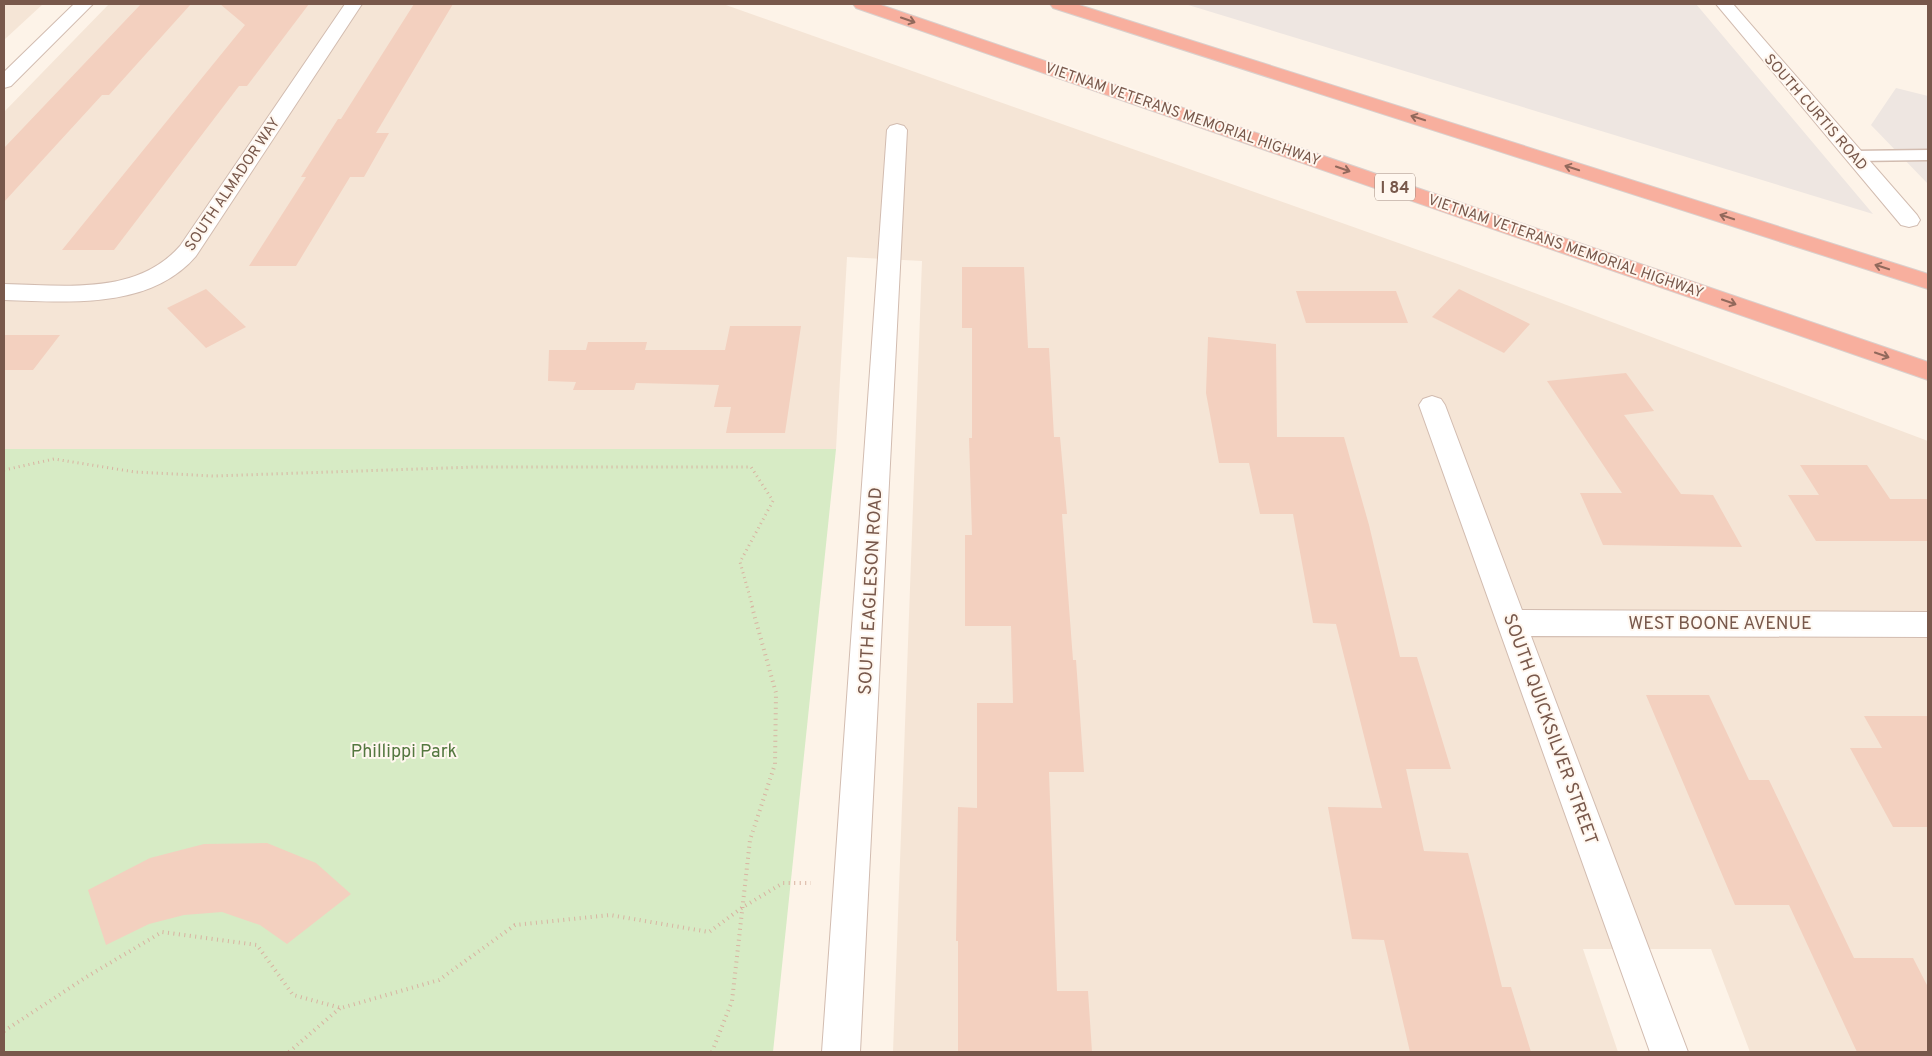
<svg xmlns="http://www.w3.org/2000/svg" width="1932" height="1056" font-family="Overpass,sans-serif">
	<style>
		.residential { fill: #f5e5d6 }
		.industrial { fill: #eee6e1 }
		.green { fill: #d7ebc5 }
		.building { fill: #f3d0bf }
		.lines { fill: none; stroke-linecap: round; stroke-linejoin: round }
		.service-casing { stroke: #d2bcb0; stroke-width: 3 }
		.minor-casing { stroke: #d2bcb0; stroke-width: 2 }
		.motorway-casing { stroke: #d9d0cd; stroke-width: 2 }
		.path-far1 { stroke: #d8b3a1; stroke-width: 3; stroke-dasharray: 1 4; stroke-linecap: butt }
		.path { stroke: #d8b3a1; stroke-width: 4; stroke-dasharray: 1 4.5; stroke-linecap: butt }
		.service { fill: #fff; fill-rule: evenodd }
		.minor { fill: #fff; fill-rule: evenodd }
		.motorway { fill: #f8af9e; fill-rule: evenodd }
		.oneway { stroke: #92695c }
		.labels { text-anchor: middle; stroke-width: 4; stroke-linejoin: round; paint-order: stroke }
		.far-street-label { font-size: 15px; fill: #78584b; stroke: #fff7ef }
		.shield { fill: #fff7ef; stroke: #a0887c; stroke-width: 1 }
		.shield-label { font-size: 16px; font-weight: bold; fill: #78584b }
		.street-label { font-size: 18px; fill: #78584b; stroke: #fff7ef }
		.park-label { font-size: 18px; fill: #547840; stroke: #fff7ef }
	</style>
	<rect width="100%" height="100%" fill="#fdf3e8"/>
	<path class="residential" d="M4,4h39l-39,36z
		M109,4h614l732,259 473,178v611h-178l-39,-103h-128l35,103h-725l29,-791 -75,-4 -11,192h-832v-337z"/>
	<path class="industrial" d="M1185,4h511l177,210z
		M1896,88l32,8v88l-57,-59z"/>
	<path class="green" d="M4,449h832l-63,603h-769z"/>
	<path class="building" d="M141,4h50l-82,91h-7l-98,107v-54z
		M220,4h89l-62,82h-8l-125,164h-52l183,-225z
		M414,4h39l-77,129h13l-25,44h-14l-54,89h-47l57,-89h-5l37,-58h3z
		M962,267h62l4,81h21l5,89h6l7,77h-5l11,146h3l8,112h-35l8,219h31l4,61h-134v-111h-2l2,-134 19,1v-105h36l-2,-77h-46v-91h7l-3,-97h3v-110h-10z
		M206,289l40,38 -40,21 -39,-40z
		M1459,289l71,35 -26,29 -72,-36z
		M1296,291h100l12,32h-102z
		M730,326h71l-16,107h-59l5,-26h-17l5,-22 -83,-2 -2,7h-61l3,-8 -28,-1 1,-31h37l2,-8h59l-2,8h80z
		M4,335h56l-27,35h-29z
		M1208,337l68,7 1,93h67l25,88 31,132h17l34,112h-45l18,82 44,2 34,134h9l20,65h-121l-26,-112 -32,-1 -24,-132 54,1 -46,-184 -23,-1 -20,-109h-33l-11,-51h-30l-13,-70z
		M1626,373l28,38 -30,4 57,79 32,1 29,52 -139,-2 -23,-52h42l-75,-112z
		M1800,465h67l23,34h38v42h-112l-28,-46h31z
		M1646,695h63l40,85h20l85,178h59l15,29v65h-71l-68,-147h-54z
		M1864,716h64v111h-35l-43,-79h32z
		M267,843l49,20 35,31 -64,50 -27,-19 -38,-13 -38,3 -35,9 -43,21 -18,-55 62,-32 54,-14z"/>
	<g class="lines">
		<g class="service-casing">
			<path id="service" d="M1928,150v10l-74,1 -6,-1 -3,-4 3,-4 6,-1z"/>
		</g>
		<g class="minor-casing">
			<path id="minor" d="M74,4h19l-82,82 -7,2v-16z
				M345,4h17l-166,252c-46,54 -129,46 -192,44v-16c60,1 132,12 176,-38z
				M1716,4h17l184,211 3,5 -3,5 -8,2 -8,-2z
				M897,124l7,2 3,4 -47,922h-38l65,-922 3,-4z
				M1432,396l9,3 4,6 77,205 406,2v25l-397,-1 157,416h-38l-231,-647 4,-6z"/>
		</g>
		<g class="motorway-casing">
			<path id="motorway" d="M853,4h25l1050,358v18l-1072,-372z
				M1050,4h26l852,270v15l-875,-281z"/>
		</g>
		<path class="path-far1" d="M4,470l50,-11 81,13 79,4 261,-9h276l22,34 -33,61 13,46"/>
		<path class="path" d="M4,1031l84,-55 74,-44 95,13 36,50 48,13 98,-28 76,-55 95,-10 99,17 34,-25 40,-24h28
			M289,1052l51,-44
			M712,1052l20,-51 18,-161 25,-76 1,-71 -24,-86"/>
		<use href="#service" class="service"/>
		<use href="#minor" class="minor"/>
		<use href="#motorway" class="motorway"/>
	</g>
	<defs><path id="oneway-shaft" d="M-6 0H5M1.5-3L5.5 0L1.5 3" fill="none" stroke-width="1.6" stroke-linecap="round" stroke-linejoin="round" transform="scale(1.25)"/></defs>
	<g class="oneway">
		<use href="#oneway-shaft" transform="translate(908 20) rotate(19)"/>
		<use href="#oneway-shaft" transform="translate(1418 118) rotate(-162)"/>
		<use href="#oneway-shaft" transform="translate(1572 168) rotate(-162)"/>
		<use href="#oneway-shaft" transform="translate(1343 169) rotate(19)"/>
		<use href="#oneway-shaft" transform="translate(1727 217) rotate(-162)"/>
		<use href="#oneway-shaft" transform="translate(1882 267) rotate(-162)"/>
		<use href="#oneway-shaft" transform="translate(1729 302) rotate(19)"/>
		<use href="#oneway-shaft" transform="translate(1882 355) rotate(19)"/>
	</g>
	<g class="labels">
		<g class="far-street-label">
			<text transform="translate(1816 112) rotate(49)" y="5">SOUTH CURTIS ROAD</text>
			<text transform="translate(1183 114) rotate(19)" y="5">VIETNAM VETERANS MEMORIAL HIGHWAY</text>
			<text transform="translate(232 184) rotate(-56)" y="5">SOUTH ALMADOR WAY</text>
			<text transform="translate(1566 246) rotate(19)" y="5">VIETNAM VETERANS MEMORIAL HIGHWAY</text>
		</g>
		<rect class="shield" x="1375" y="173.5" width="40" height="27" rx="4"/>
		<g class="shield-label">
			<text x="1395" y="193">I 84</text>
		</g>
		<g class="street-label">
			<text transform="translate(870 591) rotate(-87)" y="6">SOUTH EAGLESON ROAD</text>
			<text x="1720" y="629">WEST BOONE AVENUE</text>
			<text transform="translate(1551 729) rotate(70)" y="6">SOUTH QUICKSILVER STREET</text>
		</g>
		<g class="park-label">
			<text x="404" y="757">Phillippi Park</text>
		</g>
	</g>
	<rect width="1932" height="1056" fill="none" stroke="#78584b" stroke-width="10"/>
</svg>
